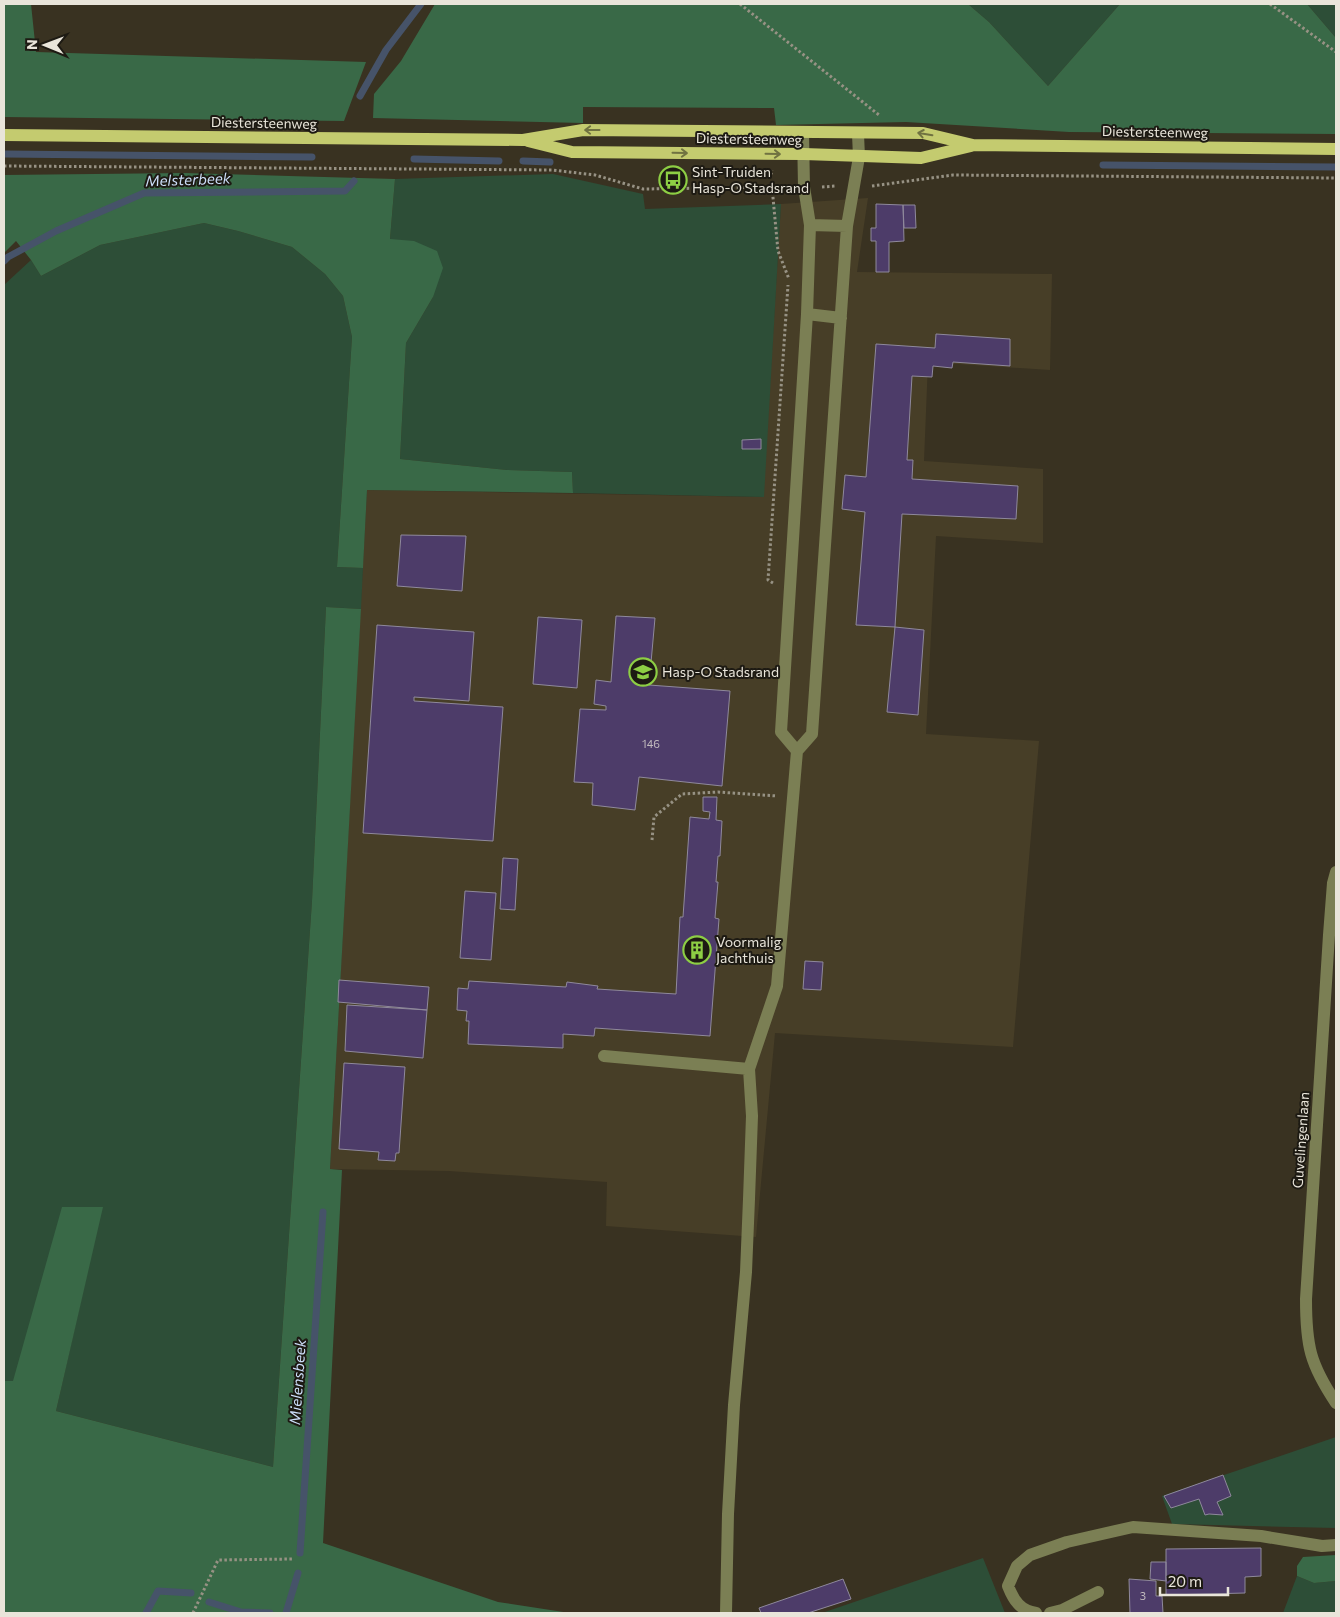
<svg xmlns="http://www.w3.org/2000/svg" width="1340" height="1617" font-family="Commissioner,sans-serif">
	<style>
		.built { fill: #473e27 }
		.green { fill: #2d4e37 }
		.forest { fill: #396947 }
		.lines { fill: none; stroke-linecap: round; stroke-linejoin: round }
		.stream { stroke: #465369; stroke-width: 7 }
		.building { fill: #4d3c69; stroke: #8f899c }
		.path { stroke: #979284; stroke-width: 3; stroke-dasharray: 2.5 2.5; stroke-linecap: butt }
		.minor { stroke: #7b7f54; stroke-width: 12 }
		.major { stroke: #c4cb6f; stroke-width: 12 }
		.oneway { stroke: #707241 }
		.labels { text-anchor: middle; stroke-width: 4; stroke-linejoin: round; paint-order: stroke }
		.number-label { font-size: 11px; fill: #c2bbbe }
		.street-label { font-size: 14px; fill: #e9e5da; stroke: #1d1a13 }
		.poi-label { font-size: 14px; fill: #e9e5da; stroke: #1d1a13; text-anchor: start }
		.water-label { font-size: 15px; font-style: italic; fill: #ccdef9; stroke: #1d1a13 }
	</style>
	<rect width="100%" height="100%" fill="#393221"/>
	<path class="built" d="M868,198l-11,74 195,2 -2,96 -122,-8 -4,99 119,8v74l-107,-7 -10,198 113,7 -26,306 -238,-14 -19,204 -150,-11 1,-44 -158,-11 -119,-2 37,-679 396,7 18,-293z"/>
	<path class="green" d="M968,4h152l-72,82 -59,-64z
		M1307,4h29v34z
		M553,174l90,20 2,15 136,-5 -17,293 -191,-4 -1,-21 -65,-2 -107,-11 6,-116 27,-46 -43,-58 5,-60z
		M204,223l34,8 54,16 33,27 18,22 9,41 -15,230 26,1 -2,41 -35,-2 -14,294 -39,566 -217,-56 46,-204 -89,175 -9,-1v-1096l27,-25 10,16 59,-31z
		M1336,1437v91l-164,-4 -10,-28z
		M983,1558l22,55h-183z
		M1297,1576l17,7 22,-2v32h-53z"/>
	<path class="forest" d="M4,4h27l5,48 330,10 -22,59 -340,-4z
		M435,4h533l21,18 59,64 72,-82h187l29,34v96l-267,-2 -163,-10 -130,3 -2,-17 -191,-1v16l-210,-5 1,-24 27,-33z
		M184,173l211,6 -5,60 24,2 23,10 6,17 -10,29 -27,46 -6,116 107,11 65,2 1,21 -206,-3 -4,78 -26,-1 15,-230 -9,-41 -18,-22 -33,-27 -54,-16 -34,-8 -104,22 -59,31 -10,-16 -15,-19 -12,12v-78z
		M326,607l35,2 -31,560 12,1 -19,373 175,59 72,11h-566v-232h9l49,-174h41l-47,204 217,56 39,-566z
		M1336,1555v26l-22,2 -17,-7v-10l6,-9z"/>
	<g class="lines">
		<path class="stream" d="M360,96l26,-46 35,-46
			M4,154l308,3
			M414,159l85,2
			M523,161l27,1
			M1103,165l233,2
			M4,261l4,-4 48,-26 88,-38 201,-2 9,-10
			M300,1553l23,-341
			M209,1602l32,10 29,1
			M146,1613l12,-22 33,2
			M286,1613l12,-40"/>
	</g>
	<path class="building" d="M876,204l27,1 1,36 -15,1v30h-13v-31h-5v-13h5z
		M903,205h12l1,23h-12z
		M936,334l74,5v27l-57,-4 -1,6 -19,-2 -1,11 -20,-1 -5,84h6l-1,19 106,7 -2,33 -114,-5 -7,113 -39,-2 9,-113 -23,-3 3,-34 21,2 10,-133 59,4z
		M761,439v10h-19v-9z
		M401,535l65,1 -4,55 -65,-5z
		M616,616l39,2 -6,67 81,6 -8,95 -83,-9 -4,33 -43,-5 1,-22 -19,-1 6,-73 26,1v-4l-12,-2 2,-24 15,2z
		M538,617l44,3 -5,68 -44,-4z
		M377,625l97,7 -5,69 -55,-4v4l89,6 -10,134 -130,-8z
		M895,627l29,3 -6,85 -31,-3z
		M703,797h14l-1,23 6,1 -2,35h-2l-2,26h2l-3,36 4,1 -9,117 -115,-8 -1,8 -31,-2v14l-95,-4 1,-23h-3l1,-10 -10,-1 1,-22 10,1 1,-8 97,6 1,-5 31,4 -1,3 79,5 4,-77h3l7,-100 19,2 1,-7 -7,-1z
		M503,858l15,1 -3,51 -15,-1z
		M465,891l31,2 -5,67 -31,-2z
		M805,961l18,1 -2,28 -18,-1z
		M339,980l90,7 -2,23 -89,-8z
		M347,1005l80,5 -4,48 -78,-7z
		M344,1063l61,4 -6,86h-3l-1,8 -17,-1 1,-8 -40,-3z
		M1223,1475l8,21 -14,6 6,13 -14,-1 -4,1 -6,-16 -28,9 -7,-12z
		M1261,1548v28l-16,1v16l-79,2v-46z
		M1151,1562h15v19l-16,-2z
		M843,1579l8,20 -43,14h-47l-2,-5z
		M1129,1579l27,2v15h6l1,17h-33z"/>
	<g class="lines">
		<path class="path" d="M740,4l139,111
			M1270,4l66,48
			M4,166l548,4 43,5 48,14 145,-2
			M725,173l46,1 1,-4
			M872,186l81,-11 383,3
			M772,187l6,64 11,28
			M822,187l14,-1
			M773,583l-5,-3 20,-295
			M652,840l2,-23 28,-23 36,-2 59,4
			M193,1613l25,-53 74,-1"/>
		<path class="minor" d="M810,225l37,1
			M807,314l34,4
			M797,751l15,-17 35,-508 12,-69 -1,-23
			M1336,872l-3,11 -4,52 -23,364c0,47 4,65 30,104
			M604,1056l145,13
			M726,1613l2,-99 6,-109 12,-133 3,-73 3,-83 -3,-47 28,-83 20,-235 -16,-19 26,-418 3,-89 -6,-38 -1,-55
			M1036,1613c-16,-3 -22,-12 -28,-27l9,-20 13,-11 37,-13 66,-15 128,9 61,10 14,-1
			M1050,1613l12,-3 36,-18"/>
		<path class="major" d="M4,135l519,5 60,-10 340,3 50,12 363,4
			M528,141l44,11 232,2 117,4 50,-12"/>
	</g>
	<defs><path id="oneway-shaft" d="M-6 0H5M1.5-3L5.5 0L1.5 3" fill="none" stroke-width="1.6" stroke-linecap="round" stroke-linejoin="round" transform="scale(1.25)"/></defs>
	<g class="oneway">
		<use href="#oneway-shaft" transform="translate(592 130) rotate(-180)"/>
		<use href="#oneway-shaft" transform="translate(925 134) rotate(-171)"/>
		<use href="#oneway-shaft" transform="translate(680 153) rotate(1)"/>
		<use href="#oneway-shaft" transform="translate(773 154) rotate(1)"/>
	</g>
	<defs>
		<g id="bus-ring" transform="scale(1.4375)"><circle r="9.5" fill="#1d1a13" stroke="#8dce44" stroke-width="1.5"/><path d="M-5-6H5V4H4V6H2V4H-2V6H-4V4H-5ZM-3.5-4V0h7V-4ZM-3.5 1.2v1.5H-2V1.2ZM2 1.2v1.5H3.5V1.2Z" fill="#8dce44"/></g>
		<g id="school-ring" transform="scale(1.4375)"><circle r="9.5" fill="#1d1a13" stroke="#8dce44" stroke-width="1.5"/><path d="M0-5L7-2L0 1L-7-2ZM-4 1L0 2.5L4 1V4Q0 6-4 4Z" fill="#8dce44"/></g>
		<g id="building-ring" transform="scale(1.4375)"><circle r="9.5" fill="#1d1a13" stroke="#8dce44" stroke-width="1.5"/><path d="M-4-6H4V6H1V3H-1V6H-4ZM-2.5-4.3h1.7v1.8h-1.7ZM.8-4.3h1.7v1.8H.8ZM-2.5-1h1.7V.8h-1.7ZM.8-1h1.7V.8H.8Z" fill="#8dce44"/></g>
	</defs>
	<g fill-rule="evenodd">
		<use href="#bus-ring" x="673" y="180"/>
		<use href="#school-ring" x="643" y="672"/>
		<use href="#building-ring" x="697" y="950"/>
	</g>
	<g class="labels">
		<g class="number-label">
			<text x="651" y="748">146</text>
			<text x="1143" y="1600">3</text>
		</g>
		<g class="street-label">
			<text transform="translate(264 123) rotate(1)" y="5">Diestersteenweg</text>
			<text transform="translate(1155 132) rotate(1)" y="5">Diestersteenweg</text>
			<text transform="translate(749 139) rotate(1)" y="5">Diestersteenweg</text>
			<text transform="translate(1301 1140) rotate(-86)" y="5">Guvelingenlaan</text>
		</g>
		<g class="poi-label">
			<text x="692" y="177">Sint-Truiden<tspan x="692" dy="16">Hasp-O Stadsrand</tspan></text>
			<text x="662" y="677">Hasp-O Stadsrand</text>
			<text x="716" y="947">Voormalig<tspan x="716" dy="16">Jachthuis</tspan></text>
		</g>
		<g class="water-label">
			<text transform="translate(188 180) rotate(-2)" y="5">Melsterbeek</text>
			<text transform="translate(298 1382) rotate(-86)" y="5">Mielensbeek</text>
		</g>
	</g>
	<rect width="1340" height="1617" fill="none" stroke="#e9e5da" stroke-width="10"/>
	<g transform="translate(45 45) rotate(271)" stroke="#1d1a13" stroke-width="4" paint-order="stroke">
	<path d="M0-4L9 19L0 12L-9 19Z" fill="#e9e5da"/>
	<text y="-8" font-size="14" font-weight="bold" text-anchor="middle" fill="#e9e5da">N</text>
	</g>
	<path d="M1160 1587v8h68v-8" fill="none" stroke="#e9e5da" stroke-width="2.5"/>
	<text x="1168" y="1587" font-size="15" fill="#e9e5da" stroke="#1d1a13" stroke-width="4" paint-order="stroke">20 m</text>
</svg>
